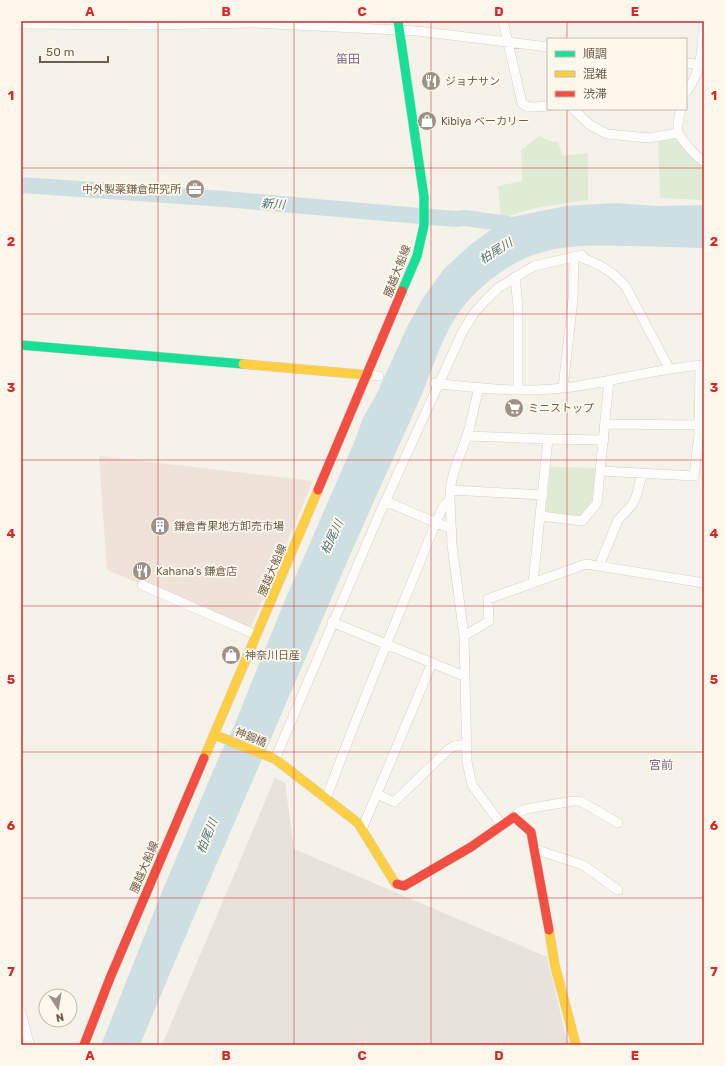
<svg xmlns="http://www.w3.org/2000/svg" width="725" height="1066" font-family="Rubik,'Noto Sans JP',sans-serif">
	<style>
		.commercial { fill: #efe3d9 }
		.industrial { fill: #e7e2db }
		.green { fill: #e0ebd6 }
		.water { fill: #cedfe3 }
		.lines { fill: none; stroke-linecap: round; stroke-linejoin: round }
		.river { stroke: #cedfe3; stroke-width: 16 }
		.street-casing { stroke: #d4cfc8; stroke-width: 10 }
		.fast-casing { stroke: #d5cfc8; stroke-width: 10 }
		.slow-casing { stroke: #d5cfc8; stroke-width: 10 }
		.jam-casing { stroke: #d5cfc8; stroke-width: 10 }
		.street { stroke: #fefdfc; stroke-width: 9 }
		.fast { stroke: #16e098; stroke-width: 9 }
		.slow { stroke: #ffcf43; stroke-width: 9 }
		.jam { stroke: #f24e42; stroke-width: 9 }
		.grid { fill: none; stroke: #d62828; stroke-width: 1; stroke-opacity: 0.55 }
		.labels { text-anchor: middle; stroke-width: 3.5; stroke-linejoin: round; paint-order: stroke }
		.poi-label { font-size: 11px; fill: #6f5d4e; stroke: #fdf8eb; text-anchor: start }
		.street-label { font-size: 11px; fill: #6f5d4e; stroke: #fdf8eb }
		.neighbourhood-label { font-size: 12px; fill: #82668c; stroke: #fdf8eb }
		.water-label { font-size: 12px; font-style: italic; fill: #4e7786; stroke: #fdf8eb }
		.neatline { fill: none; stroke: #d62828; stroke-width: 1.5 }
		.grid-label { font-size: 13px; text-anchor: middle; font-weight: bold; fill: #d62828 }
	</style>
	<rect width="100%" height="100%" fill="#f5f2ea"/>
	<path class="commercial" d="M99,456l214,25 -63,148 -143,-59z"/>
	<path class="industrial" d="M275,778l10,5 9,66 253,108 21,88h-406z"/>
	<path class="green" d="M539,136l11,5 8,1 5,14 25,-3v47l-53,8 -34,10 -3,-32 24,-5 -1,-31z
		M658,138h16l6,2 24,25v35l-44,-2z
		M550,467l46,1 -4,33 -12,15 -34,-4z"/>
	<path class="water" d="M615,203l41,3 48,-1v43c-23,-1 -46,-1 -70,-2 -49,-1 -90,-4 -133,26 -21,14 -39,33 -51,55 -13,23 -20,50 -31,74 -29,65 -59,130 -87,196 -64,149 -130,298 -192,448h-39l62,-156 58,-137 10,-19 54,-133 70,-160 7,-20 16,-29 29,-64 16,-29 21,-29 26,-24 30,-22 12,-6 54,-11z"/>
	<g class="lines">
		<path class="river" d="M21,185l203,14 231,20 10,-1 43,6 8,11"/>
		<g class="street-casing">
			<path id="street" d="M503,21l19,82c6,7 17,3 26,3
				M21,24l124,1 109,-2 163,8 131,16
				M686,63l18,2
				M686,92c18,-24 15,-43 18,-71
				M573,109l17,16 17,9 42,4 29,-5
				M681,109c-2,7 -4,14 -3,22 1,7 20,28 26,30
				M578,256c20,8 34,14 48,31l43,81
				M515,277l3,30v82
				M368,375l11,1
				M434,383c42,5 86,10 128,5 48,-5 94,-20 142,-23
				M563,388l10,-89 1,-41
				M606,424l92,1
				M467,436l81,3 56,1
				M601,471l93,5 5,-41 1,-70
				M450,490l93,5
				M450,499l2,46 12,91 3,126 5,23 29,39
				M385,501l66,28
				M541,516l41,5 15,-18 12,-123
				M599,566l19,-46 14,-15 4,-8 6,-23
				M533,583l15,-144
				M142,585l115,50
				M332,622l132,54
				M464,636l25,-15 -1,-22 98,-35 118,19
				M275,759l104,-244 83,-182 12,-20 11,-12 13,-13 36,-22 48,-11
				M377,794l17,8 55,-53 5,-3 13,-2
				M326,799c34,-93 73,-184 110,-277l7,-15 7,-8c-1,-21 10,-43 17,-63 5,-16 8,-33 12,-49
				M514,817l5,-5 7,-3 47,-8h7l38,22
				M362,829l70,-166
				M534,849l49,16 35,25
				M21,1012l8,31 -1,2"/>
		</g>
		<g class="fast-casing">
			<path id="fast" d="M398,21l26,176v28l-7,31 -15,35
				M21,345l222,19"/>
		</g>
		<g class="slow-casing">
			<path id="slow" d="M243,364l125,11
				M215,735l60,24 83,64 37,60 2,1
				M204,758l114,-268
				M549,930l6,36 21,79"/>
		</g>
		<g class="jam-casing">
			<path id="jam" d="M318,490l84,-199
				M397,884l7,2 67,-39 43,-30 17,15 18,98
				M84,1045l26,-67 94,-220"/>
		</g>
		<use href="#street" class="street"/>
		<use href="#fast" class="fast"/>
		<use href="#slow" class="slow"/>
		<use href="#jam" class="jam"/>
	</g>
	<path class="grid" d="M158,21v1024M294,21v1024M431,21v1024M567,21v18M567,109v936M21,168h683M21,314h683M21,460h683M21,606h683M21,752h683M21,898h683"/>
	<defs>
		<g id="restaurant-disc" transform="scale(1)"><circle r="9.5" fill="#9e9185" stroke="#fdf8eb"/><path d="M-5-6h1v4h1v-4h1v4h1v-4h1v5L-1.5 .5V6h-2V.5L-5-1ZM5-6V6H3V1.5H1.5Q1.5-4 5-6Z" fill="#fff"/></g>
		<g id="shop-disc" transform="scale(1)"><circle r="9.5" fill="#9e9185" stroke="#fdf8eb"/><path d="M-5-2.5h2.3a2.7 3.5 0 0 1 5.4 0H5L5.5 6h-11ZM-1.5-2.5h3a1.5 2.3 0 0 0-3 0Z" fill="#fff"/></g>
		<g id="office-disc" transform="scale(1)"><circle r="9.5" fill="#9e9185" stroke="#fdf8eb"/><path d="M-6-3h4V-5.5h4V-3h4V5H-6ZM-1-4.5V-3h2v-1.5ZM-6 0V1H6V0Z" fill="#fff"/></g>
		<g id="supermarket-disc" transform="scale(1)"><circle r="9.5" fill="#9e9185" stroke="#fdf8eb"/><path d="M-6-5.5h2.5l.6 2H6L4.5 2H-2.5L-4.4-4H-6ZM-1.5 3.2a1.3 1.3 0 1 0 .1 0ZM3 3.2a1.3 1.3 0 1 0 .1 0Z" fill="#fff"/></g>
		<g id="building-disc" transform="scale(1)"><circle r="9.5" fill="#9e9185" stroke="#fdf8eb"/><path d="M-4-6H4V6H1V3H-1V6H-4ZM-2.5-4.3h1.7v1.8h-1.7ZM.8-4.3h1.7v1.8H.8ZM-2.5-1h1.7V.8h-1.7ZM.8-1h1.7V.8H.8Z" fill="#fff"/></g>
	</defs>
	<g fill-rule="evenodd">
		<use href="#restaurant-disc" x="431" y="81"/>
		<use href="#shop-disc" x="427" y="121"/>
		<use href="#office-disc" x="195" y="189"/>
		<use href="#supermarket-disc" x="514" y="408"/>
		<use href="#building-disc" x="160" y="526"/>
		<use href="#restaurant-disc" x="142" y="571"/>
		<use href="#shop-disc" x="231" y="655"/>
	</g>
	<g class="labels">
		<g class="poi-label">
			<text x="445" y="85">ジョナサン</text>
			<text x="441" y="125">Kibiya ベーカリー</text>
			<text x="181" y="193" text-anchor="end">中外製薬鎌倉研究所</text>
			<text x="528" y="412">ミニストップ</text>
			<text x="174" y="530">鎌倉青果地方卸売市場</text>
			<text x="156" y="575">Kahana’s 鎌倉店</text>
			<text x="245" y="659">神奈川日産</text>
		</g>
		<g class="street-label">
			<text transform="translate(397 271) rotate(-69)" y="4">腰越大船線</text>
			<text transform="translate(272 570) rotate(-67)" y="4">腰越大船線</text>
			<text transform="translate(251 737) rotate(22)" y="4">神鋼橋</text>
			<text transform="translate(144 867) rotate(-67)" y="4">腰越大船線</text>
		</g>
		<g class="neighbourhood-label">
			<text x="348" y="63">笛田</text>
			<text x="661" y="769">宮前</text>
		</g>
		<g class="water-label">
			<text transform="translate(273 204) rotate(4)" y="4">新川</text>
			<text transform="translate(496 251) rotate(-32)" y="4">柏尾川</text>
			<text transform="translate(332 537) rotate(-65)" y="4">柏尾川</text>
			<text transform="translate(207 836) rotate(-68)" y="4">柏尾川</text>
		</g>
	</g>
	<rect width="725" height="1066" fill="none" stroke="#fdf8eb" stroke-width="44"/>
	<rect x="547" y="38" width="140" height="72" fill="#fdf8eb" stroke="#c4baac"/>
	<rect x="555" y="51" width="20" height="6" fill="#16e098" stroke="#c4baac"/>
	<text x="583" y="58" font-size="12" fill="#6f5d4e">順調</text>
	<rect x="555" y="71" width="20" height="6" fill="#ffcf43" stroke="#c4baac"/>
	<text x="583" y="78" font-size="12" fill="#6f5d4e">混雑</text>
	<rect x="555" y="91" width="20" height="6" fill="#f24e42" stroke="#c4baac"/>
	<text x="583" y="98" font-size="12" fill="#6f5d4e">渋滞</text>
	<g transform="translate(58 1008) rotate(168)"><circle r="19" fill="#fdf8eb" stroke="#c4baac"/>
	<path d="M0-3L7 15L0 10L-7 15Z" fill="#9e9185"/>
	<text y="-6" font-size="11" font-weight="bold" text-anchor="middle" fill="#6f5d4e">N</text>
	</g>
	<path d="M40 56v6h68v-6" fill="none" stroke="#6f5d4e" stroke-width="2"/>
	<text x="46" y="56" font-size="12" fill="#6f5d4e" stroke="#fdf8eb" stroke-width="3" paint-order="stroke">50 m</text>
	<rect x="22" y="22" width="681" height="1022" class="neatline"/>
	<g class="grid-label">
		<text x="90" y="16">A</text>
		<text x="226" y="16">B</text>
		<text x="362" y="16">C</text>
		<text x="499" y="16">D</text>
		<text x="635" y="16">E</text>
		<text x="11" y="100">1</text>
		<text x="714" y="100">1</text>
		<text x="11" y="246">2</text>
		<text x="714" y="246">2</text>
		<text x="11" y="392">3</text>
		<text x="714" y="392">3</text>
		<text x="11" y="538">4</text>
		<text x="714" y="538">4</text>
		<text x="11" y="684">5</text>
		<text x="714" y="684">5</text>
		<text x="11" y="830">6</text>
		<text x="714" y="830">6</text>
		<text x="11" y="976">7</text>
		<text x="714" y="976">7</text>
		<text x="90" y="1060">A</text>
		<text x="226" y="1060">B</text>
		<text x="362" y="1060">C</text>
		<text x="499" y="1060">D</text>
		<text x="635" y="1060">E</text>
	</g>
</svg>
